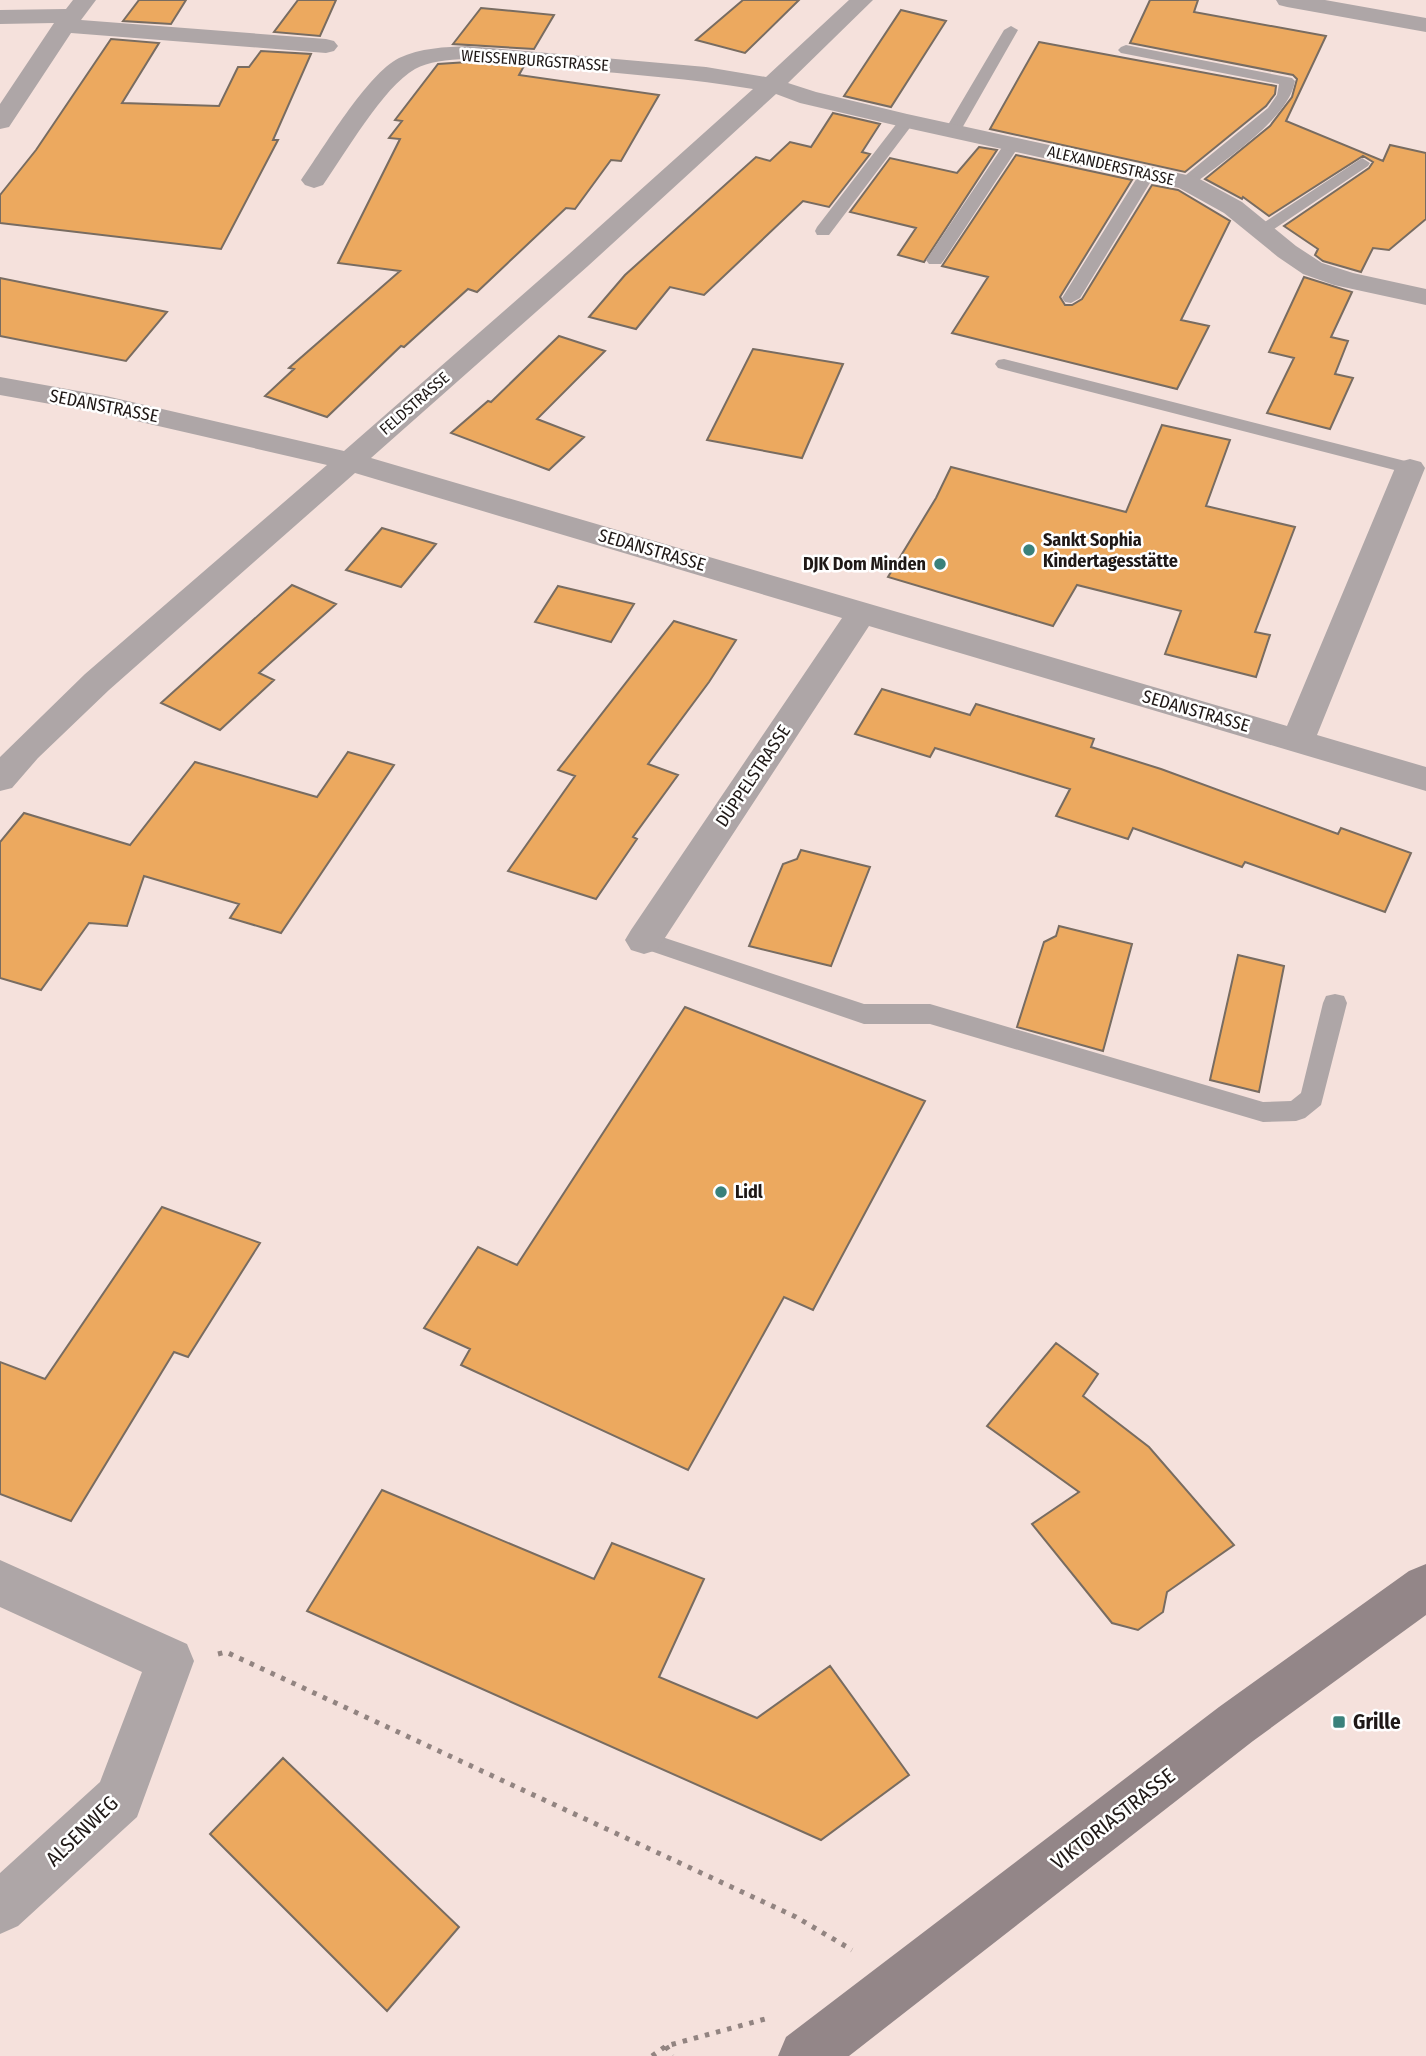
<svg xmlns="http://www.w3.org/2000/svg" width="1426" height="2056" font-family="'Fira Sans Condensed',sans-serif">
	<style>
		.building { fill: #eca95f; stroke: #786c61; stroke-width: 2 }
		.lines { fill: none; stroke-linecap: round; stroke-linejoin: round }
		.path { stroke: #928481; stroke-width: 5; stroke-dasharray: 4.5 7; stroke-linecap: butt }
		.lane { fill: #aea6a7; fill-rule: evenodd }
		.street { fill: #aea6a7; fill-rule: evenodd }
		.secondary { fill: #938688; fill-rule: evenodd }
		.poi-dot { fill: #3a817b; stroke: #fff; stroke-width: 2.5 }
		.labels { text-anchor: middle; stroke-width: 5; stroke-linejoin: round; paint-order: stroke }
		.far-street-label { font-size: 16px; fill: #1f1816; stroke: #fff }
		.street-label { font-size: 18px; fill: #1f1816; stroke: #fff }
		.poi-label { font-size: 18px; font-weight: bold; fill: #1f1816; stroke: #fff; text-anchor: start }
		.near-poi-label { font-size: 21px; font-weight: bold; fill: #1f1816; stroke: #fff; text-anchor: start }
		.near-street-label { font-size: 21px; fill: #1f1816; stroke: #fff }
	</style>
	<rect width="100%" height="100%" fill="#f5e1dc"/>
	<path class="building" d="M139,0h47l-15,24 -48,-3z
		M298,0h38l-16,36 -46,-4z
		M743,0h56l-54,53 -49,-13z
		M1150,0h48l-4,12 132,24 -40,85 97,40 7,-16 36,8v66l-37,31 -16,-2 -12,24 -38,-11 -8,-6 3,-6 -34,-23 85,-58 4,-6 -10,-6 -94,60 -26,-19 -1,2 -37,-20 65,-53 22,-29 5,-18 -4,-4 -163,-32z
		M481,8l73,7 -20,34 -81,-5z
		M901,10l45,11 -55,86 -47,-11z
		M111,39l48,4 -37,60 97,3 19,-39h11l12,-16 50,3 -38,86h5l-57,109 -221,-26v-28l36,-45z
		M1039,42l237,44 -1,8 -9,12 -81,66 -195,-43z
		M468,62l56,4 -5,9 140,20 -38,66 -10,-1 -36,49 -9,-1 -89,84 -9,-3 -64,58 -3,-1 -74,71 -62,-21 29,-27 -5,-1 111,-97 -62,-8 62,-124 -11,-1 13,-17 -7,-1 43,-56z
		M833,113l47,11 -18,28 8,2 -41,53 -26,-6 -99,94 -34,-8 -34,42 -47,-12 36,-42 131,-118 14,4 20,-19 21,5z
		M979,147l18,3 -73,112 -26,-7 18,-27 -66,-16 40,-54 67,15z
		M1016,155l116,25 -72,117 5,8h7l10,-6 70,-114 26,5 52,31 -49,99 28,6 -32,63 -225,-56 36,-56 -46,-11z
		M1304,277l48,15 -21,45 17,4 -13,33 18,4 -23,51 -63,-16 27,-55 -25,-6z
		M0,278l167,34 -41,49 -126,-25z
		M559,336l46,15 -68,68 47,18 -35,33 -98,-37 37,-32 3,1z
		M753,349l90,15 -41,94 -95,-18z
		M1162,425l68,15 -24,66 89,21 -40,105 15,3 -14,42 -91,-23 16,-43 -104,-26 -24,41 -165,-49 48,-79 15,-31 175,45z
		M382,528l54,16 -35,43 -55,-17z
		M292,585l44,19 -77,69 15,7 -54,50 -59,-27z
		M558,586l76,18 -23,38 -76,-20z
		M674,621l62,19 -27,42 -61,82 30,11 -45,62 4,2 -41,60 -88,-28 67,-95 -17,-6z
		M882,689l88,26 6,-11 118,35 -3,8 70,22 177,65 3,-6 70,25 -26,59 -140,-50 -3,5 -109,-39 -5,11 -72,-23 14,-27 -135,-41 -5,9 -75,-23z
		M348,752l46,13 -113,168 -51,-15 9,-14 -95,-28 -17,50 -38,-3 -48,67 -41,-12v-136l24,-29 106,32 65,-83 122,35z
		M801,850l69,17 -39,99 -82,-20 34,-82 14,-5z
		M1059,926l73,18 -29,107 -86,-24 27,-85 12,-6z
		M1238,955l46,11 -25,126 -49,-12z
		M685,1007l240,94 -112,209 -29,-13 -96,173 -227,-105 9,-16 -46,-21 54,-81 39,18z
		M162,1207l98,36 -72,114 -14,-5 -103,169 -71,-27v-132l45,17z
		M1056,1343l42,31 -15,22 66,51 85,98 -67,47 -4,20 -25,18 -26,-7 -80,-99 47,-32 -92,-66z
		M382,1490l212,89 18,-36 92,36 -45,98 98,41 73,-52 79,109 -88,65 -514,-229z
		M283,1758l176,169 -72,84 -177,-177z"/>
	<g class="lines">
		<path class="path" d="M218,1654l8,-2 570,265 56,33
			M666,2046l6,10
			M652,2056l14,-10 99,-27"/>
		<path class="lane" d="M1011,26l7,4 -57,100 -2,3h-12l-2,-3 59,-100z
			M1126,45l166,33 3,3c-6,38 -72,80 -102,104h-12l-2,-3 2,-3 87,-71 9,-13 2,-11 -158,-31 -3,-3 3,-3z
			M907,116l8,5 -86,114h-12l-2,-4 2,-4 84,-109z
			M1013,138l8,5 -77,117 -3,4h-12l-3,-4 81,-120z
			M1362,158l8,5 -2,3 -100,67 -6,1 -8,-5z
			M1148,168l8,5 -76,125 -9,5 -6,-1 -3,-4 78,-125z
			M1004,359l413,105 3,4 -10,6 -412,-106 -3,-4 3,-4z
			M644,931l220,73h66l333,98 28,-1 10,-8 22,-90 3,-7 9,-2 9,2 3,7 -26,102 -16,13 -9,3 -33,1 -333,-98h-66l-228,-78 -4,-6 4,-6z"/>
		<path class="street" d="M73,0h23l-15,20 245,19 8,2 4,5 -4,5 -8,2 -255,-20 -62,94 -9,2v-25l54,-81 -54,1v-14l66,-1z
			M849,0h24l-85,83 28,9 91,22 289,63 46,25 54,44 26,17 31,10 73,16v16l-92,-20 -31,-11 -25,-17 -54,-44 -45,-25 -272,-60 -107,-25 -24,-9 -188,172 -217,192 916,268 108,-258 4,-6 11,-3 11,3 4,6 -108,267 109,32v24l-557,-165 -212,324 -13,4 -13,-4 -6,-10 6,-10 211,-312 -487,-145 -246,217 -71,68 -26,30 -12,3v-34l85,-83 242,-209 -221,-51 -106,-19v-18l106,19 238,55 225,-197 184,-165c-61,-10 -123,-15 -185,-20 -41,-4 -117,-20 -153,0 -32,18 -70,85 -92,116l-9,3 -9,-3 -4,-5c22,-31 66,-106 98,-122 21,-10 46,-11 69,-12l238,21 60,10z
			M1276,0h49l101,18v14l-139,-25 -8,-2z
			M0,1560l187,84 7,17 -57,156 -119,109 -18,8v-61l100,-91 42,-110 -142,-65z"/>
		<path class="secondary" d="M1426,1564v51l-173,126 -404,315h-71l8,-19 433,-330 190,-136z"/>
	</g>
	<g class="poi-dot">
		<circle cx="1029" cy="550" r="7"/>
		<circle cx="940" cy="564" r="7"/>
		<circle cx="721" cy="1192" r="7"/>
		<rect x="1332" y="1715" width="14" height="14" rx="3.5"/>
	</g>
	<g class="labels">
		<g class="far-street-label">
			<text transform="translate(535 60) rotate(4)" y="6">WEISSENBURGSTRASSE</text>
			<text transform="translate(1111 165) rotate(13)" y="6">ALEXANDERSTRASSE</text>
			<text transform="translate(414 403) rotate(-41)" y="6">FELDSTRASSE</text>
		</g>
		<g class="street-label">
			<text transform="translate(104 406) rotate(11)" y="6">SEDANSTRASSE</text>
			<text transform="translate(652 550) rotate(16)" y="6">SEDANSTRASSE</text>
			<text transform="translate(1196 711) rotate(16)" y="6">SEDANSTRASSE</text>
			<text transform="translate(753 776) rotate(-56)" y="6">DÜPPELSTRASSE</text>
		</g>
		<g class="poi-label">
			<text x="1043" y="546">Sankt Sophia<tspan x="1043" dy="21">Kindertagesstätte</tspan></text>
			<text x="926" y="570" text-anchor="end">DJK Dom Minden</text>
			<text x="735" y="1198">Lidl</text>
		</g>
		<g class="near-poi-label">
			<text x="1353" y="1729">Grille</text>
		</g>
		<g class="near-street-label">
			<text transform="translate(1113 1819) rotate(-38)" y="7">VIKTORIASTRASSE</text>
			<text transform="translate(82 1831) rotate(-44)" y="7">ALSENWEG</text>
		</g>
	</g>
</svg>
